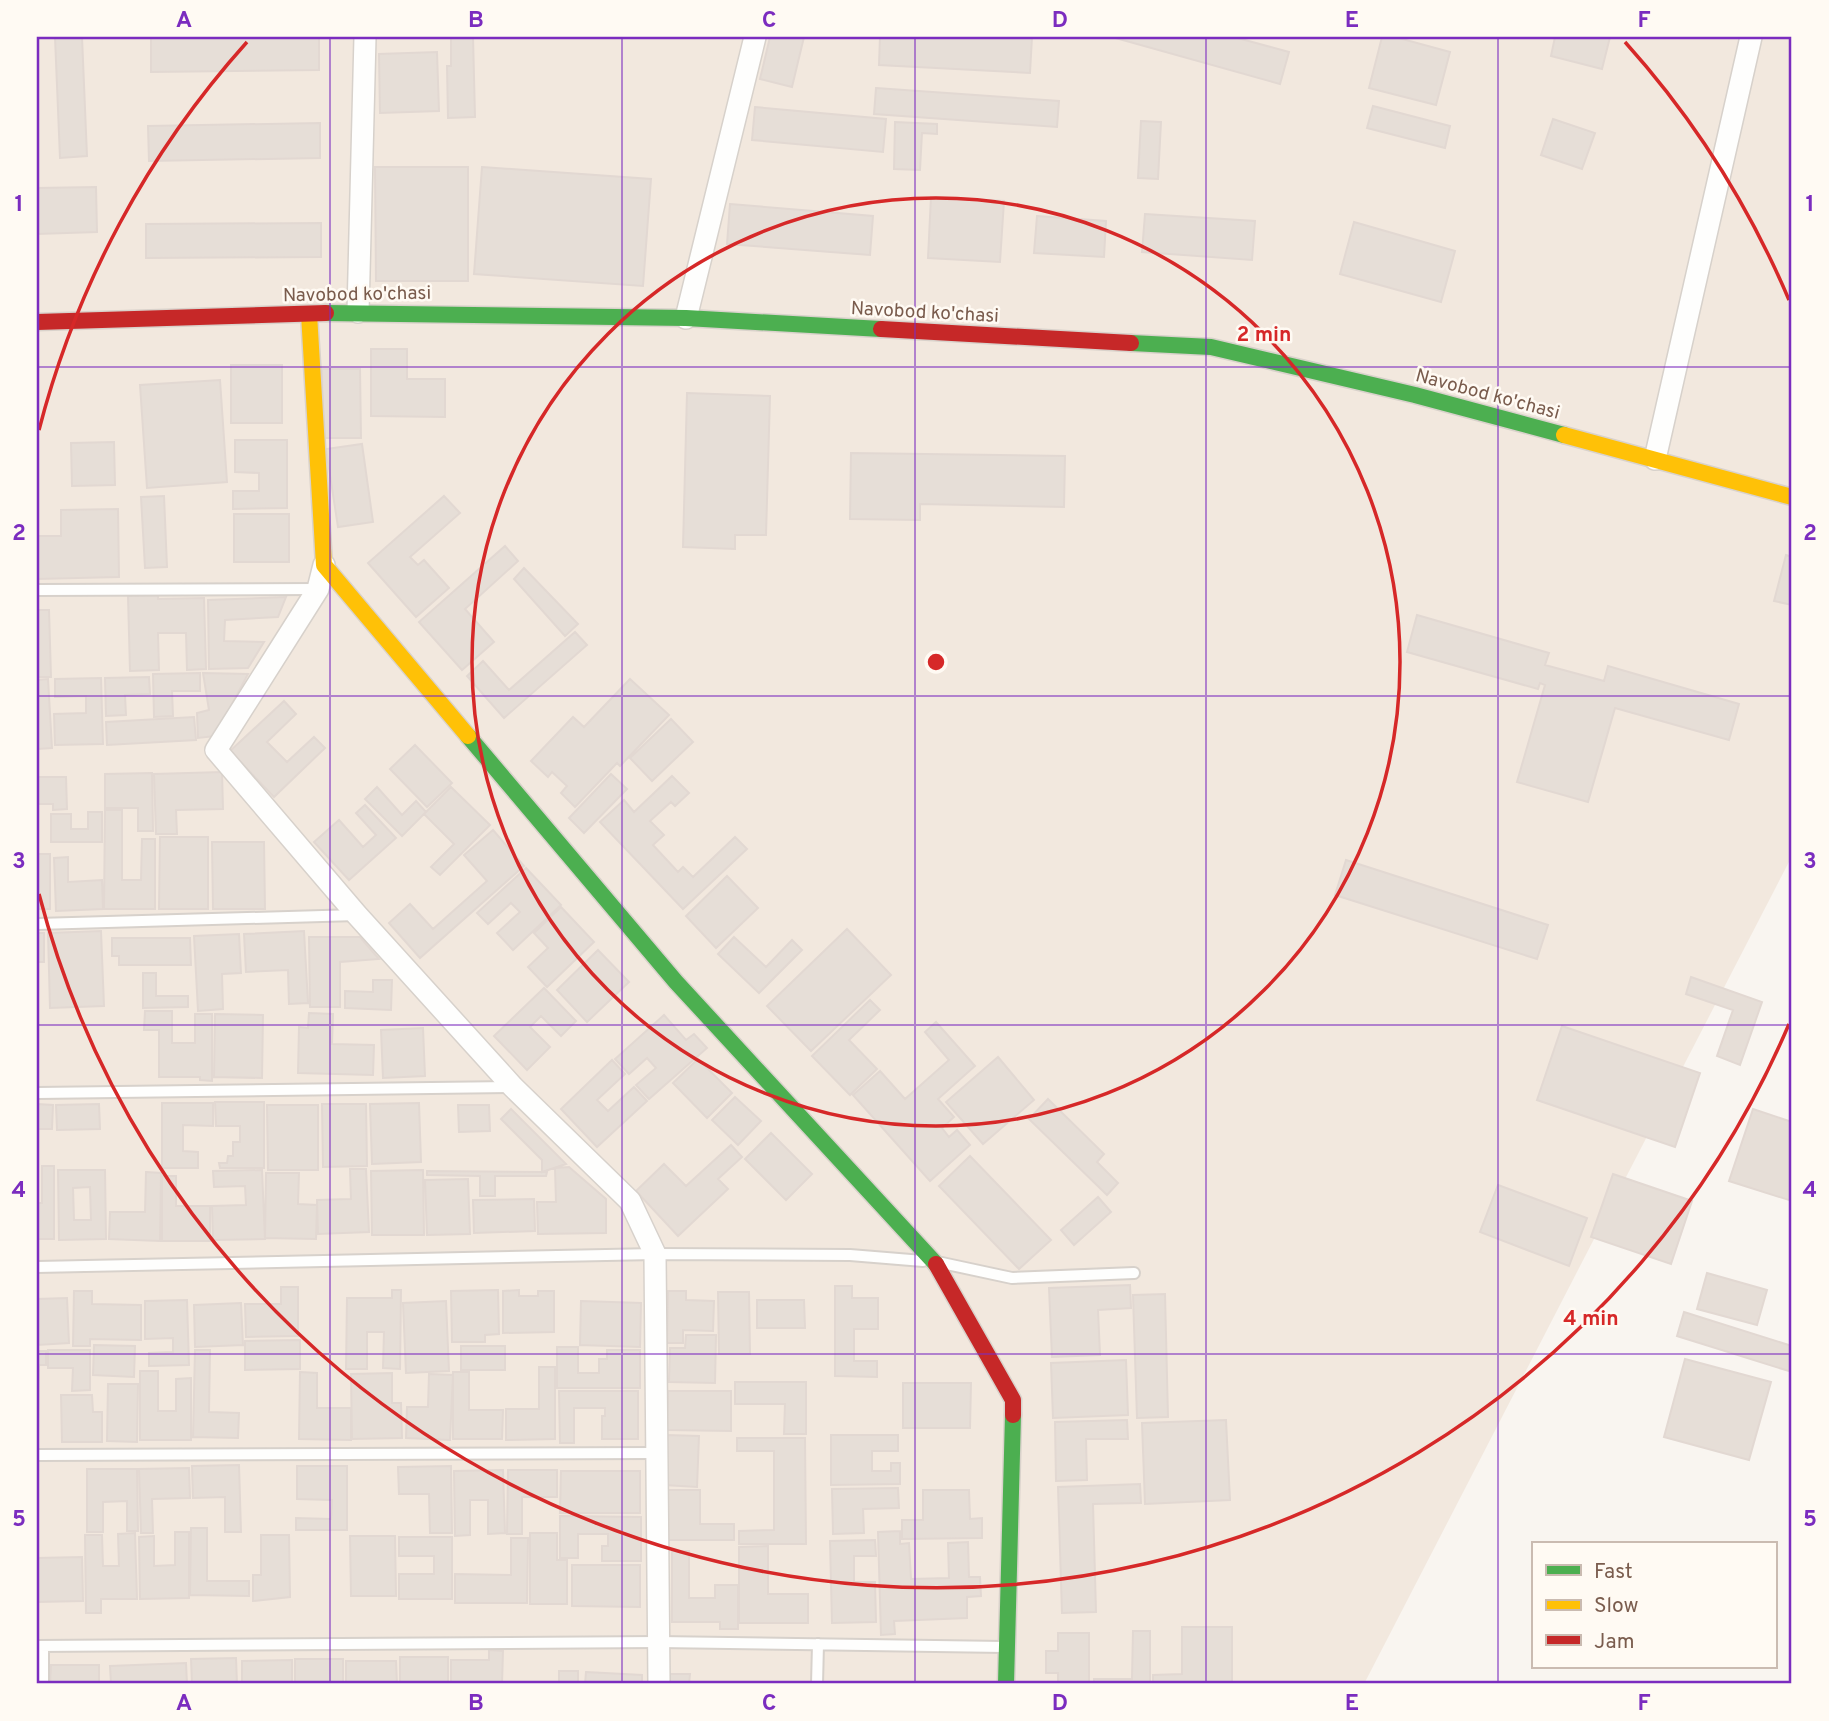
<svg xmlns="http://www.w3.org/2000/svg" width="1829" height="1721" font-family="Overpass,sans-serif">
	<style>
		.residential { fill: #f2e8de }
		.building { fill: #e6ded7; stroke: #e2d8d2; stroke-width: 2; fill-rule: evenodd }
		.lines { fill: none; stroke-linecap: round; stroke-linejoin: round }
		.lane-casing { stroke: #d7d1cb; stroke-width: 14 }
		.street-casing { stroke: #d7d1cb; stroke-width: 24 }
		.fast-casing { stroke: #d9d2cb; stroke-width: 19 }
		.slow-casing { stroke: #d9d2cb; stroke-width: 19 }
		.jam-casing { stroke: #d9d2cb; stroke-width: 19 }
		.lane { stroke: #fefefd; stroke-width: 10 }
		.street { stroke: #fefefd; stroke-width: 21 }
		.fast { stroke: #4caf50; stroke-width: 16 }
		.slow { stroke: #ffc107; stroke-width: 16 }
		.jam { stroke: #c62828; stroke-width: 16 }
		.grid { fill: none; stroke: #7b2cbf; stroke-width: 2; stroke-opacity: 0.55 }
		.ring { fill: none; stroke: #d62828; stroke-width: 3.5 }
		.labels { text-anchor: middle; stroke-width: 5; stroke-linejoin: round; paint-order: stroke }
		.street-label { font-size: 19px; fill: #7a5c4d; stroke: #fffaf3 }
		.centre { fill: #d62828; stroke: #fffaf3; stroke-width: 3.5 }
		.ring-label { font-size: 21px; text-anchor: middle; font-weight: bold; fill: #d62828; stroke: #fffaf3; stroke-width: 5; stroke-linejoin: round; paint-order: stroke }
		.neatline { fill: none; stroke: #7b2cbf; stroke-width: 2.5 }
		.grid-label { font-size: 23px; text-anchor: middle; font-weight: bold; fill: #7b2cbf }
	</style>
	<rect width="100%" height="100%" fill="#f9f5f0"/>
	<path class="residential" d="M37,37h1755v819l-428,828h-1327z"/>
	<path class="building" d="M55,37h27l5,119 -27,2z
		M151,37h168v33l-168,2z
		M451,37h22l2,80 -27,1 -1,-52h4z
		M770,37h34l-12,50 -32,-8z
		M880,37h152l-2,36 -151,-8z
		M1112,37h122l55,15 -9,32z
		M1382,37h13l55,15 -14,53 -67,-17z
		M1555,37h55l-8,32 -51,-13z
		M437,52l2,59 -59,2 -1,-59z
		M876,88l183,13 -2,26 -183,-13z
		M1373,106l77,20 -5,22 -78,-20z
		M755,107l131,12 -3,33 -131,-12z
		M1553,119l42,14 -13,36 -41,-14z
		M1141,121l20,1 -3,57 -20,-1z
		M895,122l42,2v10l-15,-1 -2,37 -26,-1z
		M320,123v35l-171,3 -1,-35z
		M375,167h93v114h-92z
		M482,167l169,12 -8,107 -169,-12z
		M96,187l1,45 -60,2v-46z
		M931,197l73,4 -4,61 -72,-4z
		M730,204l143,12 -3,39 -143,-11z
		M1145,214l110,7 -3,39 -110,-8z
		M1037,216l69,5 -2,36 -70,-4z
		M1354,222l101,29 -14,51 -101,-28z
		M321,223v34l-175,1v-34z
		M371,349h36v30h38v38l-74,-1z
		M231,365h51v58h-51z
		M322,369h38l1,69h-38z
		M220,380l7,102 -80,6 -7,-103z
		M687,393l83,3 -4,139h-31v14l-52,-2z
		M235,440h52v68l-54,1v-18h26v-18l-24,-1z
		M114,442l1,43 -43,1 -1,-43z
		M362,444l11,78 -35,5 -12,-78z
		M851,453l214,3 -1,51 -144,-3v16l-70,-1z
		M164,496l3,71 -22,1 -4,-71z
		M444,496l16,17 -50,44 8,8 6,-5 25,28 -33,29 -48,-54z
		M118,509l1,68 -82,2v-43h24v-26z
		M234,514h55v48h-55z
		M505,546l13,15 -53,48 29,33 -32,28 -43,-48z
		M1786,555l6,2v48l-18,-4z
		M524,568l54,56 -13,12 -51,-57z
		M158,595v4l46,-1 2,71 -19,1 -1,-37h-28l1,37 -29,1 -2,-75z
		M286,597l-8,20 -53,3 -1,21 40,1 -16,26 -39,1 -1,-69z
		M37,610h12l2,67h-14z
		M1417,615l132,38 -4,12 59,16 4,-15 131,38 -10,36 -114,-32 -27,94 -71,-20 28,-97 -5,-2 -2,6 -131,-37z
		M575,632l12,13 -83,73 -37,-42 16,-15 26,29z
		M200,673v18h-28l1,25 -19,1 -1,-43z
		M203,673l45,1 -33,62 -17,2 -1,-25 12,-3z
		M149,677l1,17 -25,1 1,20 -20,1 -1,-38z
		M101,678l2,66 -48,1 -1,-31 32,-1v-17l-31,1v-18z
		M48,679l4,69 -14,1 -1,-69z
		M630,679l39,36 -49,51 -3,-3 -42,44 -14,-14 6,-7 -15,-14 -4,5 -17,-16 42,-44 11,10z
		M284,701l12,13 -29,28 20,20 27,-25 11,11 -51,49 -44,-46z
		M194,717l2,23 -89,5 -1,-23z
		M671,719l22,23 -41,39 -22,-23z
		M415,745l37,38 -25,24 -37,-38z
		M222,772l1,37 -47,1 1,24h-21l-2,-60z
		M152,773l1,58h-15v-23h-33v-34z
		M611,774l16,15 -43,44 -15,-15z
		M672,776l17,17 -14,13 -4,-4 -21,19 14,14 -11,10 25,27 5,-5 10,10 42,-40 12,12 -64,60 -83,-87 24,-22 10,12z
		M37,777h29l1,32 -14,1v-6h-16z
		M377,787l25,28 14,-14 10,11 -24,24 -37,-37z
		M451,787l39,38 -50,50 -9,-8 23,-23 -30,-30z
		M365,805l31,33 -47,42 -35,-38 25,-22 24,27 13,-12 -20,-22z
		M105,810h17v70h19l1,-41h13v70h-51z
		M88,812h14v30h-51v-28h20v15h17z
		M493,830l31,36 -104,92 -31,-35 21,-19 23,25 54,-48 -23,-26z
		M160,837h48v72h-49z
		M212,842h52l1,67h-52z
		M37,854h13v55h-13z
		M68,857v25l34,-2 1,29 -47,2 -2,-53z
		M1346,860l202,65 -11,34 -202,-64z
		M526,868l35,37 -48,45 -16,-17 23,-21 -9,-9 -23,21 -11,-11z
		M727,876l31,32 -42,40 -30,-32z
		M561,907l33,35 -47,45 -19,-20 20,-19 -14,-15z
		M847,929l44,46 -80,76 -44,-45z
		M101,931l3,75 -54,2 -2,-75z
		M304,931l4,72 -19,1 -1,-34 -42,2 -2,-38z
		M37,933h7v29h-7z
		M239,934l2,39 -19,1 1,35 -25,2 -4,-75z
		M309,937h51l19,22 -39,3v45h-30z
		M734,937l32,30 26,-27 10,10 -43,43 -41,-39z
		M112,938h78l1,27h-72v-9h-7z
		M598,950l31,32 -42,40 -30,-32z
		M143,973h13v23h32v11l-45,1z
		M1691,977l71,25 -22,63 -23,-9 16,-46 -47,-16z
		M373,980h19l-1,30 -46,-2v-17l28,1z
		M544,988l32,33 -15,15 -20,-20 -11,11 20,20 -23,23 -33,-34z
		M870,1000l10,10 -31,30 28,29 -27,26 -38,-39z
		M145,1011h27v32h23v-29h17v67l-12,-1v-3h-41v-47h-15z
		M309,1013l24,1 -1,30 42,1 -1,30 -75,-2 1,-46 9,1z
		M215,1014l48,1 -1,63 -48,-1z
		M664,1015l22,25 8,-6 13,14 -58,51 -13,-14 20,-17 -9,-10 -18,16 -14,-15z
		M936,1022l39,44 -37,33 16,18 -12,11 7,9 8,-7 13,15 -40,36 -77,-86 27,-24 25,28 44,-39 -24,-28z
		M1562,1026l138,47 -25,74 -138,-47z
		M423,1028l2,48 -42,2 -2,-48z
		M998,1057l36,43 -51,44 -37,-42z
		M698,1059l34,34 -25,25 -34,-35z
		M612,1060l13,14 -28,26 11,11 26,-24 13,14 -50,46 -36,-38z
		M735,1097l26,24 -23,24 -26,-25z
		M1048,1099l56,55 -7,8 21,21 -11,12 -78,-76z
		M215,1102h49v66h-44l-1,-5h8l1,-7h5v-14h7v-16h-24z
		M162,1103h51v23l-30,-1v26l15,1v16h-36z
		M419,1103l2,59 -49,2 -2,-60z
		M37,1104l16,1 -1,24h-15z
		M99,1104l1,25 -43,1 -1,-25z
		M322,1104h44l1,62 -44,1z
		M267,1105h51v65h-50z
		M458,1105h31l1,26 -31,1z
		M511,1109l55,55 -24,8v-12l-41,-41z
		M1753,1109l39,13v79l-63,-20z
		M771,1133l41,41 -26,26 -41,-41z
		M731,1145l11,12 -24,22 10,10 -50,47 -42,-45 28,-27 22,22z
		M970,1156l81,84 -32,29 -80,-83z
		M42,1166h12v73h-17v-36h5z
		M569,1167l37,32v34l-68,1 -1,-32h19l-1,-34z
		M350,1169h16l3,63 -51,2 -1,-34 34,-1z
		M58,1170h47l1,69 -47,1zM90,1187l1,33h-17l-1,-32z
		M262,1170l3,69 -52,1 -1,-34 34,-1 -1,-19 -31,1 -1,-16z
		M423,1170l1,65h-52l-1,-64z
		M427,1171l115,1h5l-1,4h-51v20h-15v-20l-53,-1z
		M146,1172l15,1 -1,68 -51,-2 1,-27h35z
		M266,1173h33l-1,31 19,1 -1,34 -51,-1z
		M1613,1174l79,27 -21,63 -80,-27z
		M162,1176h14v30h34v35h-48z
		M468,1179l2,55 -43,1 -2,-55z
		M1498,1185l89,33 -18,48 -89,-34z
		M1098,1197l13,15 -37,33 -13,-15z
		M534,1199l1,32 -61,2 -1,-33z
		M1707,1273l60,17 -10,35 -60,-16z
		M1130,1285l1,23 -33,2 2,45 -48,2 -3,-69z
		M835,1286h17v12h26v31h-24v32h23v16l-42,-1z
		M281,1287h17v49l-52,1 -1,-33h36z
		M392,1290h9l-1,79 -17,-1 1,-36h-17v37h-21l1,-71h45z
		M498,1290l1,44 -14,1v7h-33l-1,-51z
		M519,1290v6h19v-5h16v41l-51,1v-42z
		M74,1291h18v13l49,1v35l-51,-1v7h-17z
		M668,1291h18v9l28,1 -1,30 -30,-1v13h-16z
		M718,1292h31l1,62h-31z
		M1165,1294l3,123 -31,1 -4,-123z
		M67,1298l2,45 -32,2v-46z
		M187,1300l2,65 -40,1v-13l24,-1v-14l-28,1v-38z
		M757,1300h47l1,28h-48z
		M446,1301l3,70 -43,2 -3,-70z
		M581,1301l60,2 -1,44 -60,-2z
		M241,1303l2,42 -48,2 -1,-42z
		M1684,1312l108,34v26l-115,-36z
		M686,1335h30l-1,48 -46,-1 1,-34h15z
		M300,1340v29l-55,1v-29z
		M94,1345l41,1 -1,31 -41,-2z
		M461,1346h44v24h-44z
		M557,1347h21v26h21v-14h8v-9h33v38h-83z
		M48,1350h42v40l-18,1 1,-23h-25z
		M195,1350h15l-1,62 30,1 -1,25 -45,-1z
		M37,1351h9v14h-7l-1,74z
		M1685,1359l86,23 -22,78 -85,-23z
		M1126,1360l2,55 -75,3 -2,-55z
		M539,1367h16v72l-49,1v-31h33z
		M140,1371h18v40h18v-32l15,-1v62h-51z
		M300,1372l17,1v35h34v32l-52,-1z
		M453,1372h16v38h34l-1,29h-49z
		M392,1373v30h9l1,35 -50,1 -1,-65z
		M429,1374l24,1 -3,65 -44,-2 1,-31h21z
		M735,1382h71v52h-22l1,-30h-50z
		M903,1383h68l-1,45h-67z
		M108,1384h30l-1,58 -30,-1z
		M559,1391h79v48h-36v-23h3v-8h-31v35h-14z
		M668,1391h63v40l-64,-1z
		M61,1395h31l1,17h9v30h-40z
		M1127,1420l1,19h-42l1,41 -31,1 -1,-59z
		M1226,1420l4,80 -85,4 -3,-81z
		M666,1435l33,1 -2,51 -33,-2z
		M831,1435h67v16h-26v20h19v-8h9v21l-69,1z
		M737,1438h68l1,106h-67v-13l35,-1v-79h-37z
		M239,1465l2,67h-16v-35l-32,1 -1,-32z
		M297,1466h50v64h-51v-12l35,1 1,-19 -35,-1z
		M451,1466l1,67h-22l-1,-39h-30l-1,-27z
		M189,1468l1,30 -38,1 1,34h-12l-2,-64z
		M87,1469h50l1,62h-11v-30l-24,1v30h-16z
		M503,1470l2,63 -17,1v-34h-18v35l-15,1 -1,-65z
		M508,1470h49v27h-35v37h-15z
		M561,1471h79v42h-80z
		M1140,1484l1,19 -48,1 3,108 -34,1 -4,-126z
		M898,1488l1,20 -36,1 1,24 -31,1 -1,-45z
		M667,1490h33v34h34v16h-67z
		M923,1490h46l1,29 12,-1v20l-80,1v-19h21z
		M560,1516l81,1v44h-39v-15h6v-12h-30v24h-18z
		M191,1528h16v53h42v15l-59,-1z
		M900,1531v13l9,-1 2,36 38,-1 -1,-35 20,-1 1,35h11l1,19 -14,1v21l-73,3 1,13 -14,1 -3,-103z
		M175,1532h14v66l-49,1 -1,-62 15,-1v30l21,-1z
		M135,1533l2,66h-36v14h-15l-1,-78h17l1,31h16l-1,-32z
		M530,1533h27v27h10v44h-37z
		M261,1535h28l1,62 -37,4v-26h8z
		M350,1536h45l1,60h-45z
		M399,1537h53v62h-53v-25h35v-18h-35z
		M511,1538h17l-1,65h-72v-29l56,1z
		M875,1540l1,16h-22v26h21l1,40 -44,1 -2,-82z
		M768,1546v48h40v29h-69v-76z
		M672,1551h17v47h26v-13h23v44h-18v-7h-48z
		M82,1557l1,44 -46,1v-44z
		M572,1565h68v42l-68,-1z
		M1182,1627h50v57h-79v-9l29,-1z
		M1133,1631h17v53h-56v-5h38z
		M1058,1633h31v51h-31v-11h-12v-22h12z
		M489,1650l14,1 -1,33h-51v-24h38z
		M400,1657h48v27h-48z
		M236,1658l1,26h-45l-1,-25z
		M295,1659h48v25h-48z
		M292,1660v24h-50v-23z
		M346,1661h50l1,23h-51z
		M186,1663l1,21h-76l-1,-18z
		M51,1665h48v19h-49z
		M559,1671h19v13h-19z
		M586,1672l56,3v9h-57z
		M670,1674h20l-1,10h-19z"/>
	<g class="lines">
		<g class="lane-casing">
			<path id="lane" d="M37,590l281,-1
				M37,924l320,-9
				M37,1093l476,-6
				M942,1263l70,15 122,-5
				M37,1267l618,-13 195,1 73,6
				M37,1455l620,-2
				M37,1646l622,-4 345,5
				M43,1646v38
				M817,1684l1,-40"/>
		</g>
		<g class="street-casing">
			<path id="street" d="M358,312l7,-275
				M686,318l69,-281
				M1655,459l96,-422
				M324,565l-6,24 -102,161 141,165 156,172 117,114 25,53 4,430"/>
		</g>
		<g class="fast-casing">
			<path id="fast" d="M326,313l360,5 195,11
				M1131,343l80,4 204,48 149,40
				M468,736l208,246 260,282
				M1006,1684l7,-269"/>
		</g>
		<g class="slow-casing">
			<path id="slow" d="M309,314l15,251 144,171
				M1564,435l228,62"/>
		</g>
		<g class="jam-casing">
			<path id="jam" d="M37,322l289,-9
				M881,329l250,14
				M936,1264l77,136v15"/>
		</g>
		<use href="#lane" class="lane"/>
		<use href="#street" class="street"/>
		<use href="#fast" class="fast"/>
		<use href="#slow" class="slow"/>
		<use href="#jam" class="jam"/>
	</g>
	<path class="grid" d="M330,37v1647M622,37v1647M915,37v1647M1206,37v1647M1498,37v1647M37,367h1755M37,696h1755M37,1025h1755M37,1354h1755"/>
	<g class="ring">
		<circle cx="936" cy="662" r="464"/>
		<path d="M1789 1024A927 927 0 0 1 39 894M39 430A927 927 0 0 1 247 42M1625 42A927 927 0 0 1 1789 300"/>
	</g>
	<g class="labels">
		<g class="street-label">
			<text transform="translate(357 293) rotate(-1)" y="7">Navobod ko'chasi</text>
			<text transform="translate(925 311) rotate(3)" y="7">Navobod ko'chasi</text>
			<text transform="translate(1488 393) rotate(15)" y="7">Navobod ko'chasi</text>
		</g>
	</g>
	<circle cx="936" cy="662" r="10" class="centre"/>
	<g class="ring-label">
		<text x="1264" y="341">2 min</text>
		<text x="1591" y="1325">4 min</text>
	</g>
	<rect width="1829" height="1721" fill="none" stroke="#fffaf3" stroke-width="77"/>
	<rect x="1532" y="1542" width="245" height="126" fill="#fffaf3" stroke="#cabbb1" stroke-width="2"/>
	<rect x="1546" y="1565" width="35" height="10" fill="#4caf50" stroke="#cabbb1" stroke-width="2"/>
	<text x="1594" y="1578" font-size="21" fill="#7a5c4d">Fast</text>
	<rect x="1546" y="1600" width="35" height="10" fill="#ffc107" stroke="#cabbb1" stroke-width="2"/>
	<text x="1594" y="1612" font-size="21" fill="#7a5c4d">Slow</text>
	<rect x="1546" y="1635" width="35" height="10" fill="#c62828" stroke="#cabbb1" stroke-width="2"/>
	<text x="1594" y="1648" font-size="21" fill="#7a5c4d">Jam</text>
	<rect x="38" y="38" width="1752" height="1644" class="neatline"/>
	<g class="grid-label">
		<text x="184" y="27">A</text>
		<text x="476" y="27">B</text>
		<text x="769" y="27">C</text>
		<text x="1060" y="27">D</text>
		<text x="1352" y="27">E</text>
		<text x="1644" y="27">F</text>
		<text x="19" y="211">1</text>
		<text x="1810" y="211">1</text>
		<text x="19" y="540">2</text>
		<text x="1810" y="540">2</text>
		<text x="19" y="868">3</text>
		<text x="1810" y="868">3</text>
		<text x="19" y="1197">4</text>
		<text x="1810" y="1197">4</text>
		<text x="19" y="1526">5</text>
		<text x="1810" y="1526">5</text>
		<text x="184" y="1710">A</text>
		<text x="476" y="1710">B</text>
		<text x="769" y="1710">C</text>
		<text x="1060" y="1710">D</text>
		<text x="1352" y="1710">E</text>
		<text x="1644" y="1710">F</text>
	</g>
</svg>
